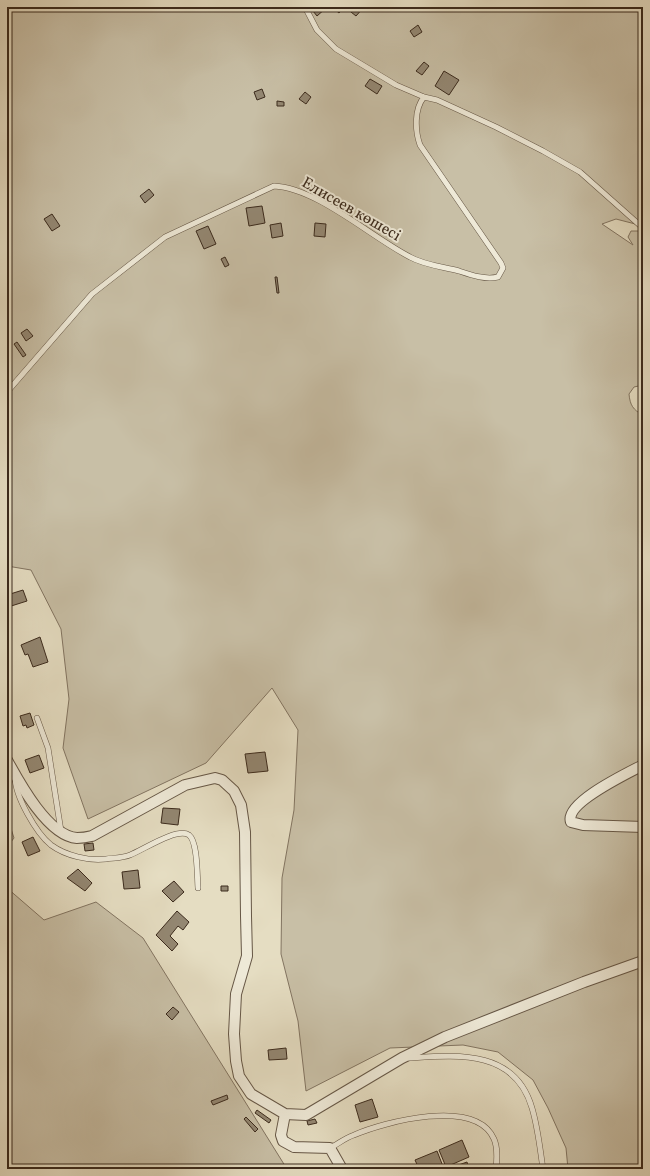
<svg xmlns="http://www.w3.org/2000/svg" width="650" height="1176" font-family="Vollkorn,serif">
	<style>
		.green { fill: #c8bfa6; stroke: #827461 }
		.building { fill: #938772; stroke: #3b2a1c }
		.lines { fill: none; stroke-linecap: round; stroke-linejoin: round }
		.service-casing { stroke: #665746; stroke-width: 6 }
		.minor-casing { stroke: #665746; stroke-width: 12 }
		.service { stroke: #eee9d7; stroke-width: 5 }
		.minor { stroke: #eee9d7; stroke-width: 10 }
		.labels { text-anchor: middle; stroke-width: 4; stroke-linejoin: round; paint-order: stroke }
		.street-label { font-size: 16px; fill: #3b2a1c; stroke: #eee9d7 }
	</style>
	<rect width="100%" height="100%" fill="#e5ddc2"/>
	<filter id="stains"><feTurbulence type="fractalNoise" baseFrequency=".005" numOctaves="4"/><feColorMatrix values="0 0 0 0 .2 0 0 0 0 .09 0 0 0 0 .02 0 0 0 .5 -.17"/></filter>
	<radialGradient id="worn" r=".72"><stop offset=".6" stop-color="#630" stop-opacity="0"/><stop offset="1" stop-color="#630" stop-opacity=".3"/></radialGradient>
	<path class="green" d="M7,7h636v219l-27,-7 -14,5 31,21 -5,-8 3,-6h8l4,3v151l-9,2 -5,7c1,11 4,16 14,21v754h-75l-2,-21 -18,-40 -15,-28 -35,-28 -35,-7 -73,3 -84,43 -8,-70 -17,-67 1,-76 12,-68 4,-80 -26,-42 -66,75 -118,56 -25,-71 6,-49 -8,-70 -30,-59 -24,-4z
		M7,816l7,22 -7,9z
		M7,888l37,32 52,-18 47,36 144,231h-280z"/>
	<path class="building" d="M318,7l8,1 -9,8 -4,-5z
		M332,7h12l-5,6z
		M347,7h17l-8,9 -10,-8z
		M418,25l4,7 -8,5 -4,-6z
		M424,62l5,4 -7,9 -6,-4z
		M444,71l15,9 -10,15 -14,-9z
		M370,79l12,7 -5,8 -12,-8z
		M262,89l3,8 -8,3 -3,-8z
		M305,92l6,5 -5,7 -7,-5z
		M277,101l7,1v4h-7z
		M149,189l5,6 -9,8 -5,-7z
		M262,206l3,17 -16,3 -3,-18z
		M52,214l8,12 -8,5 -8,-12z
		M281,223l2,13 -11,2 -2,-13z
		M315,223l11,1 -1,13 -11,-1z
		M208,226l8,18 -12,5 -8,-18z
		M225,257l4,8 -4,2 -4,-8z
		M275,277h2l2,16h-2z
		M27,329l6,7 -7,5 -5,-8z
		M17,342l9,13 -3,2 -9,-13z
		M23,590l4,11 -19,6 -1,-12z
		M40,637l8,25 -15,5 -5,-13 -3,1 -4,-10z
		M30,713l4,12 -7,3 -1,-3 -3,1 -3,-10z
		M265,752l3,19 -20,2 -3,-19z
		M39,755l5,13 -14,5 -5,-13z
		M163,808l17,1 -2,16 -17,-2z
		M33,837l7,14 -12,5 -6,-14z
		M93,843l1,7 -9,1 -1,-7z
		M78,869l14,14 -7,8 -18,-13z
		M138,870l2,18 -16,1 -2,-17z
		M174,881l10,11 -11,10 -11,-11z
		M221,886h7v5h-7z
		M177,911l12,11 -6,8 -5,-4 -8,10 8,8 -6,7 -16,-16z
		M173,1007l6,5 -7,8 -6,-6z
		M286,1048l1,11 -18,1 -1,-10z
		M227,1095l1,4 -15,6 -2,-4z
		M372,1099l6,18 -18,5 -5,-17z
		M257,1110l14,10 -2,3 -14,-10z
		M246,1117l12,12 -3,3 -11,-13z
		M315,1119l2,4 -9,2 -1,-4z
		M462,1140l7,17 -23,10 -7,-17z
		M437,1151l7,18h-25l-4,-9z
		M467,1162l2,7h-19v-1z"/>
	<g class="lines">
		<g class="service-casing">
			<path id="service" d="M305,7l12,23 19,19 60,36 28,12 13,3 59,27 47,24 37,21 63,56
				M7,392l85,-98 73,-57 109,-51c43,2 97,51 136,71 14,8 34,10 49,14 12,4 26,9 39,6l5,-9 -2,-5 -81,-118c-5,-14 -6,-36 4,-48
				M37,718l11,30 13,83
				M15,777c0,19 21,56 36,68 15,11 38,16 55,14 8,-1 17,-1 24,-4 13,-5 47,-28 59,-20 9,7 8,41 9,53
				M409,1058c48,-3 106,-9 123,50 6,20 8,41 11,61
				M330,1148c8,-4 15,-10 24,-13 30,-13 122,-38 140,4 4,9 3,20 2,30"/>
		</g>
		<g class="minor-casing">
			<path id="minor" d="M7,760c12,22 41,76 70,78 5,0 11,-1 15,-2l93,-51 30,-7 7,2 12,11 7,14 4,27 1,84 1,40 -11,38 -2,40 2,27 3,15 12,18 34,20 21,1 96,-57 43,-21 139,-55 59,-21
				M643,765c-15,8 -79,38 -72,57l12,3 60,2
				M285,1114l-4,21 2,6 11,6 36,1 12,21"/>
		</g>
		<use href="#service" class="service"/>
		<use href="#minor" class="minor"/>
	</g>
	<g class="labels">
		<g class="street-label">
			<text transform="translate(352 208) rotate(30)" y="6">Елисеев көшесі</text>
		</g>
	</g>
	<rect width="650" height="1176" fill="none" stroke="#e5ddc2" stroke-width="24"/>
	<rect x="8" y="8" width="634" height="1160" fill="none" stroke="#3b2a1c" stroke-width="2"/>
	<rect x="12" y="12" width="626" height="1152" fill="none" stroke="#3b2a1c"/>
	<rect width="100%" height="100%" filter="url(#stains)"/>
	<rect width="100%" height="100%" fill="url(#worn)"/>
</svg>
